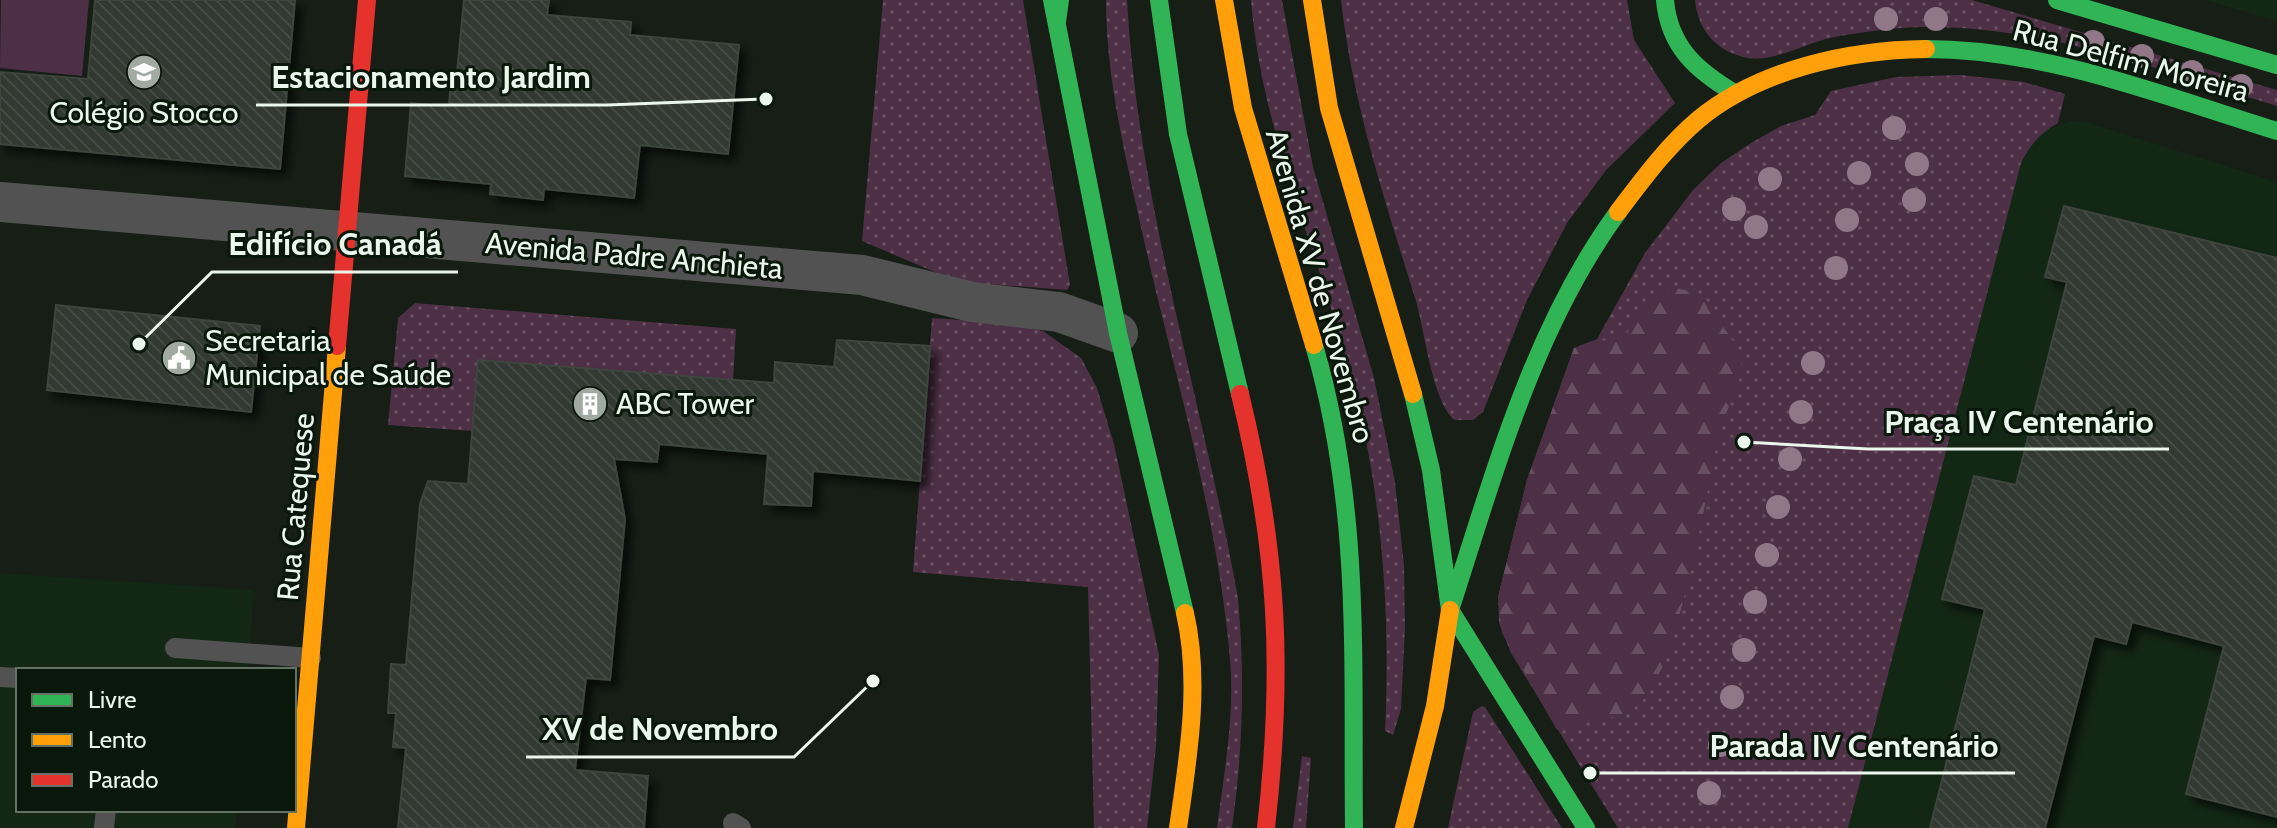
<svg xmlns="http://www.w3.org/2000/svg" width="2277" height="828" font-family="Cabin,sans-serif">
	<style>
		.built { fill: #132715 }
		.green { fill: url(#green-dots) }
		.forest { fill: url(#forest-firs) }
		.pitch { fill: #4e3046 }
		.building { fill: url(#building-back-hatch); stroke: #3e453e; stroke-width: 2; filter: url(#shadow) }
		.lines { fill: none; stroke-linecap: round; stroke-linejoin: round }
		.lane { stroke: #535252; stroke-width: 20 }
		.street { stroke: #535252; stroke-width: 40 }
		.fast { stroke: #30b455; stroke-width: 18 }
		.slow { stroke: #ff9f0a; stroke-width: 18 }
		.jam { stroke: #e5322d; stroke-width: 18 }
		.tree { fill: #927788 }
		.labels { text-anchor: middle; stroke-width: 6; stroke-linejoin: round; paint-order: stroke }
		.street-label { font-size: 30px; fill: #ebf6ec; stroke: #09180a }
		.poi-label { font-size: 30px; fill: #ebf6ec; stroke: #09180a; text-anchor: start }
		.leader { fill: none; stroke: #ebf6ec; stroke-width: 3 }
		.callout-dot { fill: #ebf6ec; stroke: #09180a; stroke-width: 3 }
		.callout-label { font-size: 32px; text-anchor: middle; font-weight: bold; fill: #ebf6ec; stroke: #09180a; stroke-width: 6; stroke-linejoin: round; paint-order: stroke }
	</style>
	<defs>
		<pattern id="green-dots" width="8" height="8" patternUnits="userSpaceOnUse" patternTransform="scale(2)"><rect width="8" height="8" fill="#4e3046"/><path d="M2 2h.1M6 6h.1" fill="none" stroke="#684f61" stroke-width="1.8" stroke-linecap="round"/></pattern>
		<pattern id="forest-firs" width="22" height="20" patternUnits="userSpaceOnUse" patternTransform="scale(2)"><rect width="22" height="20" fill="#4e3046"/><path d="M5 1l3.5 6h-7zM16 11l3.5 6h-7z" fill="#684f61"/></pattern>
		<pattern id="building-back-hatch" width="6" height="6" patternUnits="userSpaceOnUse" patternTransform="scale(2)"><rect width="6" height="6" fill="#303730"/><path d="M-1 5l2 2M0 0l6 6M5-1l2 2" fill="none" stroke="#444b44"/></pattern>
		<filter id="shadow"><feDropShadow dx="7" dy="7" stdDeviation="4" flood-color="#0009"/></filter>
	</defs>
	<rect width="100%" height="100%" fill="#161e16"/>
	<path class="built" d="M2205,0h72v21l-35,-10z
		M2072,121l14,1 191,60v646h-429l173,-665 8,-16 14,-16z
		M0,573l254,17 -6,80h-230v140h219l-2,18h-235z"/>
	<path class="green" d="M883,0h140l47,285 -3,5 -92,-7 -38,-10 -75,-32z
		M1106,0h21c11,204 75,398 111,598 7,78 5,152 -6,230h-15c7,-55 18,-113 13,-169 -13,-152 -61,-301 -93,-450 -15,-68 -31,-138 -31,-209z
		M1251,0h31l31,167 61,211 21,104 9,83 1,62 -4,82 -8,26 -8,-4c6,-126 -4,-252 -39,-374 -34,-119 -85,-232 -95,-357z
		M1341,0h286l7,40 41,63 -69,67 -39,53 -40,77 -44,112 -10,8h-18c-22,-15 -31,-92 -39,-119 -31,-100 -63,-196 -75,-301z
		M1695,0h277l305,90v16c-117,-35 -232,-81 -356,-79 -30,1 -61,5 -91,11 -25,6 -57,24 -82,20 -31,-6 -50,-27 -53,-58z
		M1961,75l63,7 41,12 -7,29c-18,10 -28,22 -37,40l-173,665h-230l-107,-175 -12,-30 -1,-26 29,-117 47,-132 23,-9 48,-86 48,-63 28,-27 30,-20 30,-17 34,-11 16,-24 65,-14z
		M415,303l321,26 -3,51 -254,-20 -7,71 -84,-6 10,-107z
		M932,318l85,6 26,7 38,27 16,30 17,56 45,211 -3,92 -9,81h-53l-6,-241 -175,-15z
		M1482,706l3,1 77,121h-114l25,-116z
		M1302,756l9,2 -5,70h-13z"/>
	<path class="forest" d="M1676,288l25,6 42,62 -7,36 -15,32c-13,60 -41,237 -78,276 -21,22 -59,20 -86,30l-55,-97 -4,-36 29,-117 47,-132 52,-13 22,-39z"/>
	<path class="pitch" d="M1,0h88l-7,76 -82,-8z"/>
	<path class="building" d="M95,0h200l-15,169 -280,-25v-72l88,7z
		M464,0h85l-2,15 84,7 -1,13 109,10 -11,109 -88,-9 -6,53 -90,-9 -1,11 -53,-6 1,-10 -86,-8 6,-73 38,4 1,-15 5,1z
		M2064,206l213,52v559l-91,-23 38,-148 -92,-24 -6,22 -32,-8 -49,192h-115l55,-219 -43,-10 32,-123 42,9 51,-203 -22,-5z
		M56,305l204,21 -9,86 -204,-22z
		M837,340l93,6 -10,135 -107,-10 -2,35 -47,-2 4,-50 -109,-10 -2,18 -43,-3 11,60 -15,161 -24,-2 -11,92 73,6 -4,52h-246l8,-80 -13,-1 3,-34h-8l3,-49 15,1 14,-161 8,-23 40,3 10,-124 296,23 1,-21 59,5z"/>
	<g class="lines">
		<path class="lane" d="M175,648l136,10
			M0,677l18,1
			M733,823l8,5
			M104,828l2,-18"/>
		<path class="street" d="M0,202l862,73 110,27 87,10 59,21"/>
		<path class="fast" d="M1052,0l66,333 67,280
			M1159,0l19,134 62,260
			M1665,0c4,47 32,71 71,94
			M2057,0l220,65
			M1057,22l3,-22
			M1926,49c121,0 237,47 351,82
			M1314,345c48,165 38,315 40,483
			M1413,394l18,76 19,140 136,218
			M1450,610c44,-135 83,-282 168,-398"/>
		<path class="slow" d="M1224,0l19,108 71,237
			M1312,0l17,108 84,286
			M1618,212c25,-33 49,-66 81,-93 61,-50 150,-69 227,-70
			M296,828l41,-482
			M1178,828c10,-69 23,-145 7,-215
			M1404,828l31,-122 15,-96"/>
		<path class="jam" d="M337,346l30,-346
			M1240,394c38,156 44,275 26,434"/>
	</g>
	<g class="tree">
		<circle cx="1886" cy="19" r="12"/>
		<circle cx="1936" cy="19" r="12"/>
		<circle cx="2093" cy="42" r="12"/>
		<circle cx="2142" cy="56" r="12"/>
		<circle cx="2192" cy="72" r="12"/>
		<circle cx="2241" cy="86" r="12"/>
		<circle cx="1894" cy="128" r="12"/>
		<circle cx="1917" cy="164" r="12"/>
		<circle cx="1859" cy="173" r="12"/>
		<circle cx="1770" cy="179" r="12"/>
		<circle cx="1914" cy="200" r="12"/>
		<circle cx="1734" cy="209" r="12"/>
		<circle cx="1847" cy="220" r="12"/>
		<circle cx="1756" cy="227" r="12"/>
		<circle cx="1836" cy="268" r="12"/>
		<circle cx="1813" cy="363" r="12"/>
		<circle cx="1801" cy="412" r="12"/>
		<circle cx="1790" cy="459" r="12"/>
		<circle cx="1778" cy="507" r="12"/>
		<circle cx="1767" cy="555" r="12"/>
		<circle cx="1755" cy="602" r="12"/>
		<circle cx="1744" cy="650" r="12"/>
		<circle cx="1732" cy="697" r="12"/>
		<circle cx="1720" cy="745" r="12"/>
		<circle cx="1709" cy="793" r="12"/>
	</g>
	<defs>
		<g id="school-disc" transform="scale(1.8)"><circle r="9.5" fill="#a0aaa1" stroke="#09180a"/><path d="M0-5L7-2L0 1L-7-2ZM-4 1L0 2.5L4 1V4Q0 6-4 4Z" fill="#fff"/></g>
		<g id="civic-disc" transform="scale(1.8)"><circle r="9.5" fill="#a0aaa1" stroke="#09180a"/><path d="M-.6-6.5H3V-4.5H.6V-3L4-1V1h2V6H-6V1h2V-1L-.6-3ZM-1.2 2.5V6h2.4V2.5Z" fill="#fff"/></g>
		<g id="building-disc" transform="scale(1.8)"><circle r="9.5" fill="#a0aaa1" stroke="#09180a"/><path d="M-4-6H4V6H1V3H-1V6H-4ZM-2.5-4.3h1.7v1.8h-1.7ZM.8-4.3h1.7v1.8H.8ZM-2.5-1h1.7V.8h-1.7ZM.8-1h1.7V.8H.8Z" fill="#fff"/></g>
	</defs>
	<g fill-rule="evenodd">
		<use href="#school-disc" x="144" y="72"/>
		<use href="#civic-disc" x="179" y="358"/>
		<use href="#building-disc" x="590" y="404"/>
	</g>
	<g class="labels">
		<g class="street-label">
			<text transform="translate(2131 61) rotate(15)" y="10">Rua Delfim Moreira</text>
			<text transform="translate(634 256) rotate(5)" y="10">Avenida Padre Anchieta</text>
			<text transform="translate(1320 286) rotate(74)" y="10">Avenida XV de Novembro</text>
			<text transform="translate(296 507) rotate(-85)" y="10">Rua Catequese</text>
		</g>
		<g class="poi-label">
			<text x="144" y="123" text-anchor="middle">Colégio Stocco</text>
			<text x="205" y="351">Secretaria<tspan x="205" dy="34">Municipal de Saúde</tspan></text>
			<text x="616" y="414">ABC Tower</text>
		</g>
	</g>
	<path class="leader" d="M766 99L607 105H256M139 344L212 272H458M1744 442L1868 449H2169M873 681L794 757H526M1590 773L1694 773H2015"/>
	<g class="callout-dot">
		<circle cx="766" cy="99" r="8"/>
		<circle cx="139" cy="344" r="8"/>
		<circle cx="1744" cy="442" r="8"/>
		<circle cx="873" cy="681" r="8"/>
		<circle cx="1590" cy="773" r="8"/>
	</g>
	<g class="callout-label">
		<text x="431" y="88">Estacionamento Jardim</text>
		<text x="335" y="255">Edifício Canadá</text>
		<text x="2019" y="433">Praça IV Centenário</text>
		<text x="660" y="740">XV de Novembro</text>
		<text x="1854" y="757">Parada IV Centenário</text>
	</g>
	<rect x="16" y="668" width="280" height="144" fill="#09180a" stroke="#637164" stroke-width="2"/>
	<rect x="32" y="694" width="40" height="12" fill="#30b455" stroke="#637164" stroke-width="2"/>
	<text x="88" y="708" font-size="24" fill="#ebf6ec">Livre</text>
	<rect x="32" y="734" width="40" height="12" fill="#ff9f0a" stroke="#637164" stroke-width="2"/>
	<text x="88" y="748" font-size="24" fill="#ebf6ec">Lento</text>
	<rect x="32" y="774" width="40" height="12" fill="#e5322d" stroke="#637164" stroke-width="2"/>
	<text x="88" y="788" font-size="24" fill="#ebf6ec">Parado</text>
</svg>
